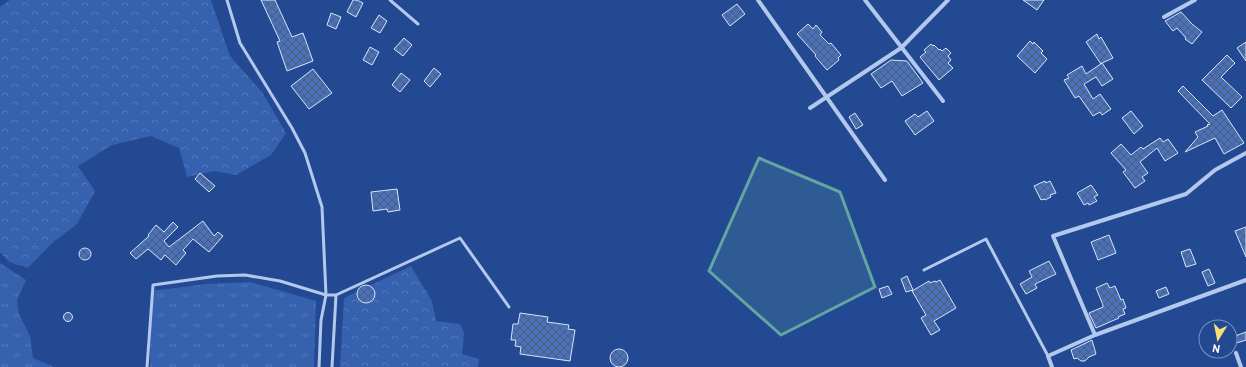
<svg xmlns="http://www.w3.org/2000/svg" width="1246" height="367" font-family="Overpass,sans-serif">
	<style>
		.grass { fill: url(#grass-tufts) }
		.forest { fill: url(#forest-crowns) }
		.building { fill: url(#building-cross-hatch); stroke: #d8e4f9 }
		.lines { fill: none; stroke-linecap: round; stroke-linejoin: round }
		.service { stroke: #b3c8ed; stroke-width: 3 }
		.minor { stroke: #b3c8ed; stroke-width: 4 }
		.marked { fill: #63a6a1; fill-opacity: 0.2; stroke: #63a6a1; stroke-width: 3; stroke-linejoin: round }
	</style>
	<defs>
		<pattern id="grass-tufts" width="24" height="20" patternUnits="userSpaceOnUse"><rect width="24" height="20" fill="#3561ae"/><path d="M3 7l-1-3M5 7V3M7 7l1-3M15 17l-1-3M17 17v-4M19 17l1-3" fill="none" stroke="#5379ba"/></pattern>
		<pattern id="forest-crowns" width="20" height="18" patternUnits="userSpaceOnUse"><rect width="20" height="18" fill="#3561ae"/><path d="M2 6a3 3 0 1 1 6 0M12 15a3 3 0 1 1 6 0" fill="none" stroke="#5379ba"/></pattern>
		<pattern id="building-cross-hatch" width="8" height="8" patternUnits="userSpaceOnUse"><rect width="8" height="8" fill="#4a71b8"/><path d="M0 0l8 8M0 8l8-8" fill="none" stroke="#4b5d7d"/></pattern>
	</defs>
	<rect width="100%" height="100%" fill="#224991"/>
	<path class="grass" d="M0,263l26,17 -9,20 2,14 11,22 3,22 21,9h-54z
		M251,282l65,19 -2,66h-164l1,-76 55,-7z"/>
	<path class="forest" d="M10,0h201l19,56 32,36 24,41 -15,22 -35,20 -22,-4 -27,6 -8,-29 -28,-12 -39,9 -34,21 17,25 -18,33 -25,19 -24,25 -19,-6 -9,-10v-245z
		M411,266l21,35 4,20 24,3 4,9 -2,21 17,5 -1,8h-138l4,-69z"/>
	<path class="building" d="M261,0h14l17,37 11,-4 10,28 -26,10 -10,-29 3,-1z
		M353,0h4l6,3 -7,14 -9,-5z
		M1023,0h21l-7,10z
		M737,4l8,10 -15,12 -8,-11z
		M1181,12l11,12 10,8 -10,12 -7,-5 1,-1 -9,-10 -4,3 -8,-10z
		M331,13l10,4 -5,12 -9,-4z
		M379,15l8,6 -7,12 -9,-5z
		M808,24l5,5 3,-4 6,7 -2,3 9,9 2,-1 10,12 -3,3 1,2 -12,10 -12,-14 1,-1 -19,-21z
		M1097,34l2,5 2,-2 12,21 -11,5 11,16 -11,7 -6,-9 -12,7 9,15 7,-5 11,15 -9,6 -2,-3 -7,4 -14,-20 -4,2 -11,-18 5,-2 -2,-3 15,-9 4,8 16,-11 -1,1 -15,-22z
		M404,38l8,7 -9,11 -9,-7z
		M1030,41l3,3 1,-2 9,9 -2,2 6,6 -12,14 -18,-17z
		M1246,42v19l-9,-13z
		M931,44l2,2 1,-1 5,5 1,-1 2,2 4,-3 5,5 -3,3 3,4 -3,3 5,5 -14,12 -19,-23 6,-5 -2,-2z
		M370,47l9,5 -7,13 -9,-5z
		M1227,55l8,8 -14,14 21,20 -11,11 -29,-28z
		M891,60l16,1 16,22 -21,13 -10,-15 -11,7 -10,-14z
		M434,68l7,6 -11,13 -6,-6z
		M313,69l19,24 -23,16 -18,-23z
		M401,73l9,7 -10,12 -8,-7z
		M1183,86l30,30 9,-6 22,33 -20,11 -9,-16 -30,14 13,-15 -3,-5 13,-6 -1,-1 3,-1 -32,-33z
		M927,111l7,10 -19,14 -10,-14 10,-7 3,3z
		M1131,111l12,15 -9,8 -12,-16z
		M855,113l8,12 -7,4 -7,-12z
		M1160,138l3,4 5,-3 10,14 -13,8 -8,-13 -17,14 8,11 -6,4 3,4 -10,7 -12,-16 3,-2 -15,-17 10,-9 10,11 10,-8 2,2z
		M200,173l15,13 -6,6 -14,-13z
		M1045,181l1,2 4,-2 6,12 -6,2 1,2 -6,3 -1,-1 -3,1 -7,-14z
		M1091,185l7,10 -4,2 3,4 -8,4 -1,-2 -4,2 -7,-12z
		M397,189l3,21 -12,2 -1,-3 -14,2 -2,-19z
		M203,221l11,15 4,-4 5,4 -14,16 -16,-13 -10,11 3,3 -10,12 -11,-10 -4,5 -13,-11 -12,10 -6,-6 19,-17 -1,-1 8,-10 8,7 9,-10 5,5 -14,14 5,6z
		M1246,227v30l-11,-26z
		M1109,235l7,18 -18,7 -7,-18z
		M79 254a6 6 0 1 1 12 0a6 6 0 1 1-12 0Z
		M1190,249l6,15 -10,3 -5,-15z
		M1049,261l7,13 -21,10 2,4 -11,6 -6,-10 12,-7 -3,-6z
		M1209,269l6,14 -7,3 -6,-14z
		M907,276l6,14 -7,2 -5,-13z
		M940,280l16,28 -22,13 6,9 -9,5 -10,-17 5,-3 -14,-24 17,-10 1,2 5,-2 1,1z
		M1107,283l3,5 5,-2 6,14 2,-1 3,9 -3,1 2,5 -7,3 1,1 -23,10 -7,-15 14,-6v-2l-7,-17z
		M357 294a9 9 0 1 1 18 0a9 9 0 1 1-18 0Z
		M888,286l4,8 -10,4 -3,-9z
		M1166,287l3,7 -10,4 -3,-7z
		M63.5 317a4.5 4.5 0 1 1 9 0a4.5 4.5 0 1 1-9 0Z
		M520,313l28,4 -1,5 22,3 -1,4 7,1 -5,31 -50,-7 1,-7 -6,-1 1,-6h-5l2,-16h5z
		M1246,332v8l-16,5v-7z
		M1092,340l4,14 -7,3 -4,4h-4l-4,-3 -3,1 -3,-9z
		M610 358a9 9 0 1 1 18 0a9 9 0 1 1-18 0Z"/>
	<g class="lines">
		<path class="service" d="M227,0l13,43 52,85 13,25 17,54 4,88h10
			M390,0l28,24
			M924,270l62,-31 62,117
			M147,367l6,-82 64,-9 28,-1 35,6 46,14 -5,25 -2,47
			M332,367l4,-72 124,-57 49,69"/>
		<path class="minor" d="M758,0l127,180
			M865,0l78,101
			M1164,17l31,-17
			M810,108l91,-60 47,-48
			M1095,335l-42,-99 133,-42 29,-24 31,-17
			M1236,353l5,14
			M1052,367l-4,-11 47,-21 151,-55"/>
	</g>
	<path class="marked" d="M759,158l81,34 35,95 -94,48 -72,-64z"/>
	<g transform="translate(1218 339) rotate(190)"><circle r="19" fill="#224991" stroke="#7a92bd"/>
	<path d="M0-3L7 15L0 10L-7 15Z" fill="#f9de74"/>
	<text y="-6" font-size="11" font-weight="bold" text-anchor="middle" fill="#ffffff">N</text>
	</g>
</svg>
